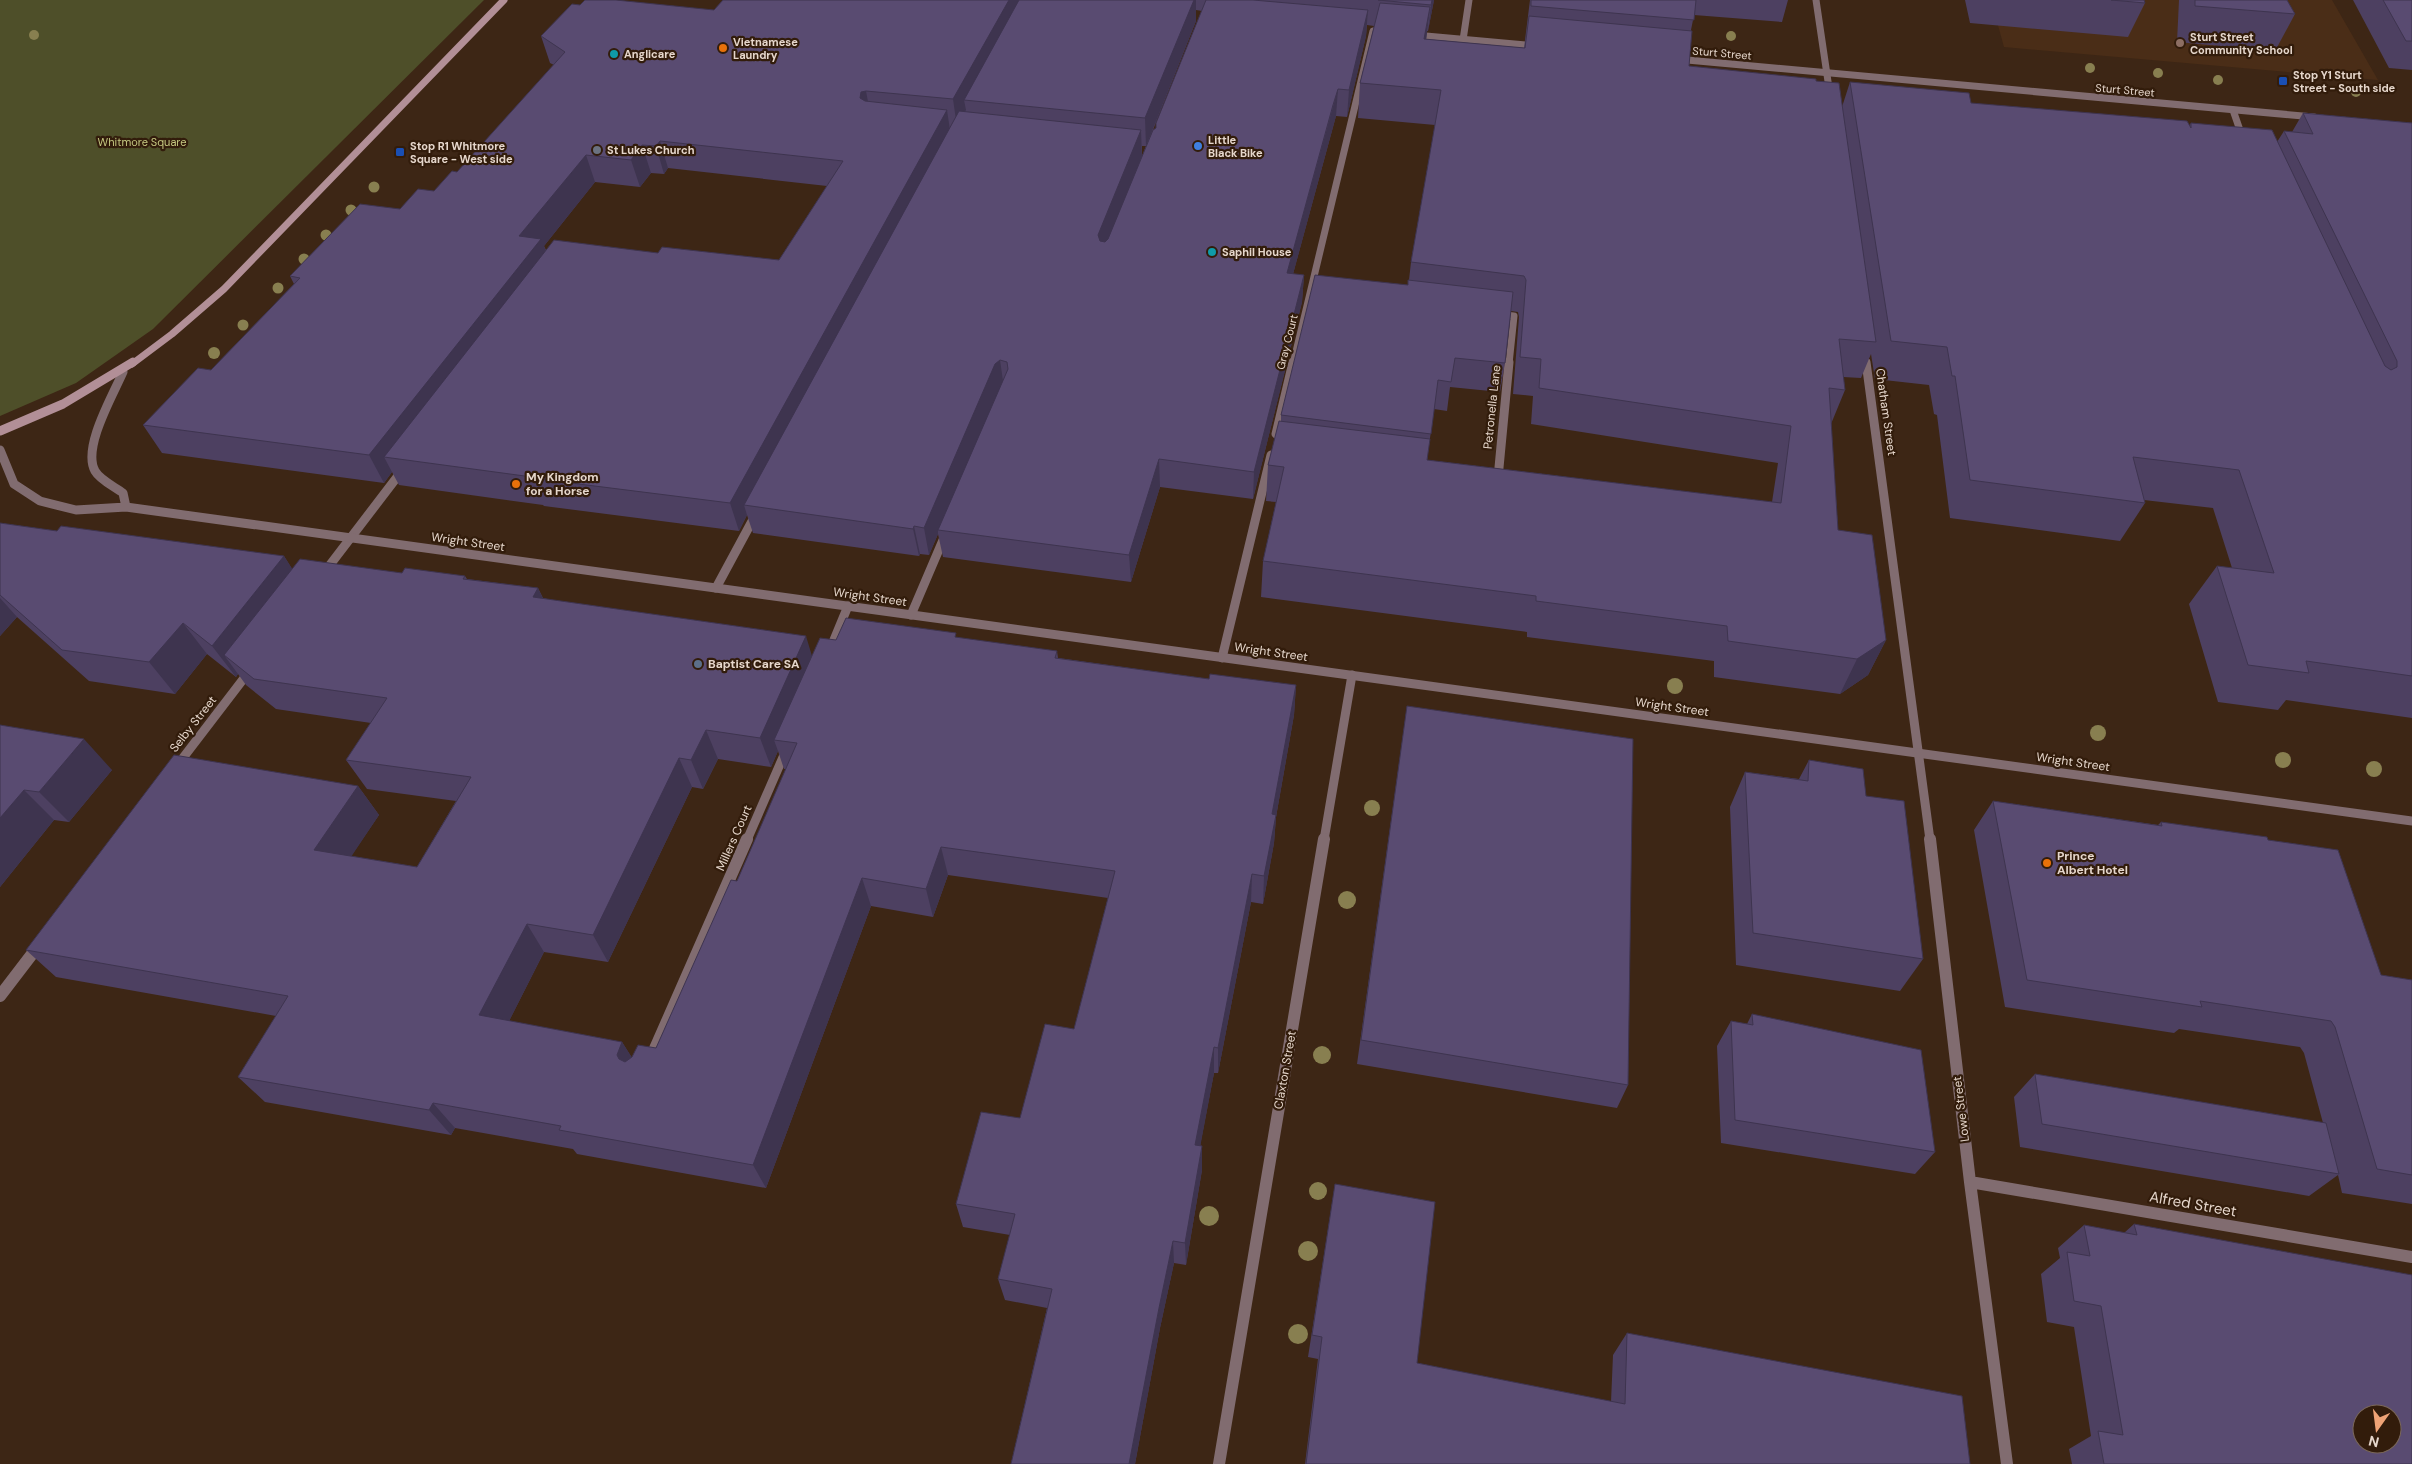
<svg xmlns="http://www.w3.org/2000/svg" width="2412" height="1464" font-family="'DM Sans',sans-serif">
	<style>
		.built { fill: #4a2d17 }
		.green { fill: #4e4f29 }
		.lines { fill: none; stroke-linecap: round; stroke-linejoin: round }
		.service { stroke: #816c70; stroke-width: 9 }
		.minor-far2 { stroke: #816c70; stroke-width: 7 }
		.minor-far1 { stroke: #816c70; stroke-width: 9 }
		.minor { stroke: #816c70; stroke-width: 12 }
		.tertiary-far1 { stroke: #816c70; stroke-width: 7 }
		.tertiary { stroke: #816c70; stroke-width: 9 }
		.secondary-far1 { stroke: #b28f97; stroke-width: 7 }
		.secondary { stroke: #b28f97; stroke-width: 9 }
		.tree { fill: #887f50 }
		.wall { fill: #4d4061; fill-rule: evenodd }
		.shaded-wall { fill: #3e344f }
		.building { fill: #594b71; stroke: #3e344f; fill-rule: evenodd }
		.education-dot { fill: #8d6e63; stroke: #321c0b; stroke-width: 2 }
		.food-dot { fill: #e8710a; stroke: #321c0b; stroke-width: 2 }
		.culture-dot { fill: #0f9aa8; stroke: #321c0b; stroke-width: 2 }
		.transit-dot { fill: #1a4fb4; stroke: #321c0b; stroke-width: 2 }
		.shop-dot { fill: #3f7fe0; stroke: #321c0b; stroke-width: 2 }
		.worship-dot { fill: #6b7280; stroke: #321c0b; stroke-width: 2 }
		.service-dot { fill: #5c6f8a; stroke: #321c0b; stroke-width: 2 }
		.labels { text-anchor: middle; stroke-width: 4.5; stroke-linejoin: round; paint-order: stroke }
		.far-poi-label { font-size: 11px; font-weight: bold; fill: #e6d7cc; stroke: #321c0b; text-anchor: start }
		.far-street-label { font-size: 11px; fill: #e6d7cc; stroke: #321c0b }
		.far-park-label { font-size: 11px; fill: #c5c881; stroke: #321c0b }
		.street-label { font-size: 12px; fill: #e6d7cc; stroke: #321c0b }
		.poi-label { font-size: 12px; font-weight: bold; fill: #e6d7cc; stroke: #321c0b; text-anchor: start }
		.near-street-label { font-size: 15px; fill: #e6d7cc; stroke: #321c0b }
	</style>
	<rect width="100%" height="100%" fill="#3d2615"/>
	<path class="built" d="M1991,0h341l46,80 -374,-33z"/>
	<path class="green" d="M0,0h484l-331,329 -77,54 -76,33z"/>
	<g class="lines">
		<path class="service" d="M911,615l35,-82"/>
		<path class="minor-far2" d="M1816,0l14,95
			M1463,40l6,-40
			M2233,110l10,29
			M1497,314l17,2 -5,48
			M1865,353l1,11
			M1293,364l80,-333"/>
		<path class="minor-far1" d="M1866,362l64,478
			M1276,434l17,-72
			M1495,478h3l11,-116
			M323,574l81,-106
			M716,588l41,-76
			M829,652l19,-46
			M1222,658l49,-203
			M176,767l75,-98
			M747,840l40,-92
			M1324,840l28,-165"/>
		<path class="minor" d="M1930,839l40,343 37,282
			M0,996l39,-51
			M650,1060l97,-221
			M1970,1182l442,75
			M1219,1464l105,-625"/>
		<path class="tertiary-far1" d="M1415,35l122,11
			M1676,59l638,58"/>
		<path class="tertiary" d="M123,372c-10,23 -41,76 -28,99 5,9 20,16 28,22l3,14
			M0,450l14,34 26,17 36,9 50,-3 2286,314"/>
		<path class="secondary-far1" d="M132,364l40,-30 52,-45 280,-289"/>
		<path class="secondary" d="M0,431l63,-27 70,-42"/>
	</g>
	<g class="tree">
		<circle cx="34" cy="35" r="5"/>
		<circle cx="1731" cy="36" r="5"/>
		<circle cx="2090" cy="68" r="5"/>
		<circle cx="2158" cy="73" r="5"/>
		<circle cx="2218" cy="80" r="5"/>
		<circle cx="2356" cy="92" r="5"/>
		<circle cx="374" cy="187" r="5.5"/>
		<circle cx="351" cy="210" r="5.5"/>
		<circle cx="326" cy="235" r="5.5"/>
		<circle cx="304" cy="259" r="5.5"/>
		<circle cx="278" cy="288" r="5.5"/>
		<circle cx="243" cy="325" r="5.5"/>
		<circle cx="214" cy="353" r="6"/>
		<circle cx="1675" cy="686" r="8"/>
		<circle cx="2098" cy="733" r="8"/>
		<circle cx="2283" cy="760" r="8"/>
		<circle cx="2374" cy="769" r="8"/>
		<circle cx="1372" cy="808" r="8"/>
		<circle cx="1347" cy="900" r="9"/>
		<circle cx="1322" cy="1055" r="9"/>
		<circle cx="1318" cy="1191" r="9"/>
		<circle cx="1209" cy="1216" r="10"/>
		<circle cx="1308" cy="1251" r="10"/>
		<circle cx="1298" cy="1334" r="10"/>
	</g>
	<path class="wall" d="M723,0h711l-6,31h-1l-1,8 98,9 6,-48h258l-6,22 -88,-7 -3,15 -2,36 127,15 26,26 8,-25 121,21 218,23 2,-3 86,19 7,-11 8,1 11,-19 109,10v595l-126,-18 -8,10 -60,-8 -29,-98 28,-38 15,2 -19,-60 -69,-8 1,3 -25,38 -170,-23 -13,-103 -3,-1 -5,-29 -54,-6 -4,-25 -10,24 -18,-1 2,13 -14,34 7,106 48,110 -18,35 -28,19 -126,-17v-16l-187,-24v-5l-266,-35 2,-36 13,-59 -10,-1 2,-36 13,-44v-6l127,-130 1,-5 2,-18 24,-137 -77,-7 2,-35 14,-57 -7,-1 -1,11 -19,81 -11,-1 -43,158 11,1 -2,27 -49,197 -93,-12 -29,95 -188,-25 -5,-23 -9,21 -9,-1 -1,2 -166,-23 -6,-18 -8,16 -195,-25 -1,-1 -144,-20 -7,-13 -8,11 -222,-30 -19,-28 68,-55 83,-86 -4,-8 110,-67 34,-18 23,-19 97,-107 -4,-2 -9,-27 173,-26zM1196,10l6,1 -46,117 -7,12 47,-119zM1142,146h4l-4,10zM668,168l159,18 -48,74 -121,-7 -112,-3 -2,-4 51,-64 45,5 11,-14 13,1zM1511,311l7,1 1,5 -6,77 20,2 -2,28 247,39 -6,39 -345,-42 7,-51 13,2 3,-24 50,5 5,-29z
		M1965,0h179l1,3 -17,34 -158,-14z
		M2179,0h108l8,14 -20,37 -98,-9z
		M2353,0h59v70l-23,-2z
		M0,523l57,8 227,25 8,13 173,7 2,3 71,9 5,10 269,58 24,-16 121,-2 100,13 1,7 151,21 87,6 -2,30 -18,102 -2,26 -11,61 -12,-2 -33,171h-4l-14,73h2v24l-16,95 -12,-2 -14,65 -25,136h-124l36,-156 -42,-8 -7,-21 12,-44 -47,-8 -7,-23 64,-86 54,-89 34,-131 -160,-23 -15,42 -62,-11 -105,282 -189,-34 -4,-5 -118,-21 -4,7 -186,-33 -27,-25 38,-61 -220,-39 -30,-27 332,-164 21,29 -28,41 66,11 39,-66 -89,-12 -21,-29 25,-37 -95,-14 -30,-24 -8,-11 -2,3 -29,-23 -32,40 -86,-13 -72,-64 -17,19zM778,751l6,18h2l-49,112 -81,167 -24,10 -10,-16 -113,-21 35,-69 64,10 84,-175 11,2 15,-30 53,8z
		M1407,706l221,379 -11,23 -260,-44z
		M0,725l112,45 -43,52 -15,-2 -54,67z
		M1809,760l57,36 57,163 -23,32 -164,-26 -6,-158 15,-35 54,7z
		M1993,801l165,24 3,-3 107,18 113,135 31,5v224l-70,-11 -4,-18 -29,21 -289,-49 -6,-50 21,-23 288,49 -19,-70 -4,-6 -121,-18 -5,4 -169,-26 -31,-177z
		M1752,1014l183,138 -20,22 -194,-31 -4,-97 14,-25 16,3z
		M1335,1184l82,179 194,39 2,-47 14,-22 343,131h-665l13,-105 -10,-2z
		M2134,1224l278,240h-340l-3,-15 22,-13 -17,-109 -27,-5 -6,-48 19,-16 -2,-10 26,-23 40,8z"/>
	<path class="shaded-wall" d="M1009,0h17l-62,100 2,10 -9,17 -4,-28z
		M1194,0h2v21l-50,125 -1,-28z
		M1432,0h2l-6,31 3,-26z
		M1430,7l-4,34 -2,-2z
		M1368,10l-2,26 -19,81 2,-27z
		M1338,89l-2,27 -50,184 1,-27z
		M866,91l5,27 -11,-20 1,-6z
		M947,110l4,27 -207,368 3,10 -8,16 -9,-28z
		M1141,130l1,26 -42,106 -2,-27z
		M660,141l8,27 -4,6 -8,-28z
		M642,145l9,28 -11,14 -9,-27z
		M586,155l9,27 -51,64 8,21 -168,190 8,15 -8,11 -15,-28 150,-219z
		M1304,275l-2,27 -49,197 1,-27z
		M1000,360l4,28 -66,142v4l-9,21 -5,-27 71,-164z
		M1159,459l1,28 -29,95 -2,-27z
		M914,526l6,28 -1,2 -6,-27z
		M284,556l20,31 -80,68 14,19 -2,3 -24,-31z
		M538,588l15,31 -20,-22z
		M0,598l17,19 -17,19z
		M183,623l24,31 -32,40 -26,-32z
		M806,636l9,30 -41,74 4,11 -7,16 -11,-29z
		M1886,640l-18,35 -28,19 17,-35z
		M1296,685l-2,30 -18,102 -2,26 -11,61 1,-28 8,-62z
		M706,730l12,29 -15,30 -12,-29z
		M84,739l28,31 -43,52 -30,-30z
		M679,758l13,29 -84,175 -15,-27z
		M358,786l21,29 -42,63 -23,-28z
		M24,790l30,30 -54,67v-69z
		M941,847l7,28 -15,42 -7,-28z
		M1252,874l-1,28 -33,171v-25z
		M862,878l9,28 -105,282 -13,-23z
		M527,924l17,28 -45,89 -20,-26z
		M622,1042l16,25 -19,-8 -2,-4z
		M1214,1047v26l-18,96 -1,-24z
		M433,1103l22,25 -4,7 -22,-25z
		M1202,1146v24l-16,95 -1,-22z
		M1173,1241l1,22 -14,65 -25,136h-6l30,-156z"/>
	<path class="building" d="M585,0h31l98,10 9,-10h286l-56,99 -87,-8 -5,1 -1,6 5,3 82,9 -217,393 -199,-25 1,-1 -148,-20 170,-217 104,13 4,-6 117,13 64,-99 -183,-20 -4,5 -14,-1 -11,15 -45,-5 -67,81 22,3 -172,216 -226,-30 55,-57 13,2 89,-92 -10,-2 70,-72 40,5 18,-20 16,2 18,-20 5,1 108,-120 -24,-16 31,-32 8,1z
		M1019,0h175l-49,118 -181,-18z
		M1206,0h47l115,10 -19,80 -11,-1 -5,16 -46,168 17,2 -50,197 -95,-13 -30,96 -191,-25 70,-161 -1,-7 -7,-2 -5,4 -71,164 -10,-2 -1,3 -169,-24 215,-394 182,19 -43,105 2,6 5,1 3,-3 45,-109 3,-2v-5z
		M1378,0h54l-1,5z
		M1531,0h165l-2,20 -163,-14z
		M2111,0h33l1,3z
		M2195,0h92l8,14 -100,-8z
		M2383,0h29v41h-6z
		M1380,3l50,4 -6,32 101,9 4,-32 163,15 -3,35 127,13v2l23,2 37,259 -37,-3 6,51 -16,-2 9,142 34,5 14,105 -29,19 -129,-18 -1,-15 -191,-25v-5l-273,-35 21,-94 -16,-2 11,-44 151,18 -3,21 354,43 10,-77 -252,-38 2,-29 -21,-2 6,-77 -2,-4 -113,-14 30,-172 -81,-7z
		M1850,82l119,11 2,10 216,18 4,7v-5l81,7 113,236 6,4 6,-3v-6l-113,-230 29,3 -10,-21 109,10v553l-106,-15 3,12 -61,-8 -31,-99 57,7 -35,-103 -106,-13 12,46 -175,-23 -15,-104h-3l-5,-29 -56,-6z
		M1315,275l93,10v-5l105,12 -8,71 -50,-5 -4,24 -13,-2 -7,54 -150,-19z
		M0,523l57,8 4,-5 223,30 -72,90 -29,-23 -34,39 -87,-12 -62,-55z
		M300,559l102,14 3,-5 60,8 -2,3 75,9 -5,9 273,39 -46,102 -54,-8 -15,30 -12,-2 -86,177 -66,-11 -48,91 143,27 -5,13 2,4 6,3 7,-5 6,-12 18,3 75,-168 6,1 60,-138 -23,-3 46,-102 16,2 10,-22 110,15 -1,4 102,14 -2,7 154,21 1,-5 86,11 -24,129 4,1 -12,61 -12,-2 -34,174 -4,-1 -19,98 7,1 -17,97 -12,-2 -14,67 -30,156h-118l41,-175 -54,-10 17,-65 -59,-10 25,-92 39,6 25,-94 29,5 41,-158 -174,-24 -15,42 -64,-11 -109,287 -194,-35 2,-4 -128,-23 -4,7 -191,-33 50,-81 -262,-46 148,-195 184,31 -44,64 103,17 54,-90 -125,-17 41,-62 -133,-19 -30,-24z
		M1407,706l226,33 -5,346 -267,-45z
		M0,725l84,14 -45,53 -15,-2 -24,28z
		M1809,760l54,9 3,27 38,5 19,158 -170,-26 -8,-161 63,9z
		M1993,801l169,25 -1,-4 106,15 1,3 70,10 43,125 31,5v195l-35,-6 -42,-142 -4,-6 -131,-20 2,6 -175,-27z
		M1752,1014l169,36 14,102 -200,-32 -4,-99 22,4z
		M2035,1074l291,49 13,51 -297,-50z
		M1335,1184l100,18 -18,161 208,41 2,-71 335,63 8,68h-664l16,-127 -10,-2z
		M2134,1224l278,51v189h-308l-6,-33 25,4 -22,-129 -27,-5 -7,-49 23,4 -6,-31 53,10zM2362,1414h30v30h-30z"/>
	<circle class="education-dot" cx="2180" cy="43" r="5"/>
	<g class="food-dot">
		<circle cx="723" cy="48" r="5"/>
		<circle cx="516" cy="484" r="5"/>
		<circle cx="2047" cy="863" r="5"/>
	</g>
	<g class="culture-dot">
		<circle cx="614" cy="54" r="5"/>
		<circle cx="1212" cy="252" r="5"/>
	</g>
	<g class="transit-dot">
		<rect x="2278" y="76" width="10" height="10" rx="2.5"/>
		<rect x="395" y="147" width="10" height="10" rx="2.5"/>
	</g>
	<circle class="shop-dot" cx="1198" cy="146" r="5"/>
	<circle class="worship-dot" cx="597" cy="150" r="5"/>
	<circle class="service-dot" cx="698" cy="664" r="5"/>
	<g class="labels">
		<g class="far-poi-label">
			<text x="2190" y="41">Sturt Street<tspan x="2190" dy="13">Community School</tspan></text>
			<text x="733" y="46">Vietnamese<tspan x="733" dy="13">Laundry</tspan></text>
			<text x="624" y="58">Anglicare</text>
			<text x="2293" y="79">Stop Y1 Sturt<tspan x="2293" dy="13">Street - South side</tspan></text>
			<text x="1208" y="144">Little<tspan x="1208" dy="13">Black Bike</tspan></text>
			<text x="410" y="150">Stop R1 Whitmore<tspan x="410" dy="13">Square - West side</tspan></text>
			<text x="607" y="154">St Lukes Church</text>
			<text x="1222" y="256">Saphil House</text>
		</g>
		<g class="far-street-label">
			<text transform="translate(1722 53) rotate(5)" y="4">Sturt Street</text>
			<text transform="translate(2125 90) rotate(5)" y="4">Sturt Street</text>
			<text transform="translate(1287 342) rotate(-76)" y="4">Gray Court</text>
		</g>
		<g class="far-park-label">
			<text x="142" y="146">Whitmore Square</text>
		</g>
		<g class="street-label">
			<text transform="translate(1492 407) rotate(-84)" y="4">Petronella Lane</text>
			<text transform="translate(1886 412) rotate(82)" y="4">Chatham Street</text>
			<text transform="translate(468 542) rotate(8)" y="4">Wright Street</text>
			<text transform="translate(870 597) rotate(8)" y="4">Wright Street</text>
			<text transform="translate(1271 652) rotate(8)" y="4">Wright Street</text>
			<text transform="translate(1672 707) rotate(8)" y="4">Wright Street</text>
			<text transform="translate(193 724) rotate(-52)" y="4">Selby Street</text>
			<text transform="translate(2073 762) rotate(8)" y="4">Wright Street</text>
			<text transform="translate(734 838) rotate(-66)" y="4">Millers Court</text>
			<text transform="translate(1285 1070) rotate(-80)" y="4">Claxton Street</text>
			<text transform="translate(1961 1109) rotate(-97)" y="4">Lowe Street</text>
		</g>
		<g class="poi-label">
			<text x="526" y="481">My Kingdom<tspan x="526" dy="14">for a Horse</tspan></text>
			<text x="708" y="668">Baptist Care SA</text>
			<text x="2057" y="860">Prince<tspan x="2057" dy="14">Albert Hotel</tspan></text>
		</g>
		<g class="near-street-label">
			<text transform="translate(2193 1204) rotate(10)" y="5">Alfred Street</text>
		</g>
	</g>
	<g transform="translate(2377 1429) rotate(194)"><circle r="24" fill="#321c0b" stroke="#7a6758"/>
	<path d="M0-4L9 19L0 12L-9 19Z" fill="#efa376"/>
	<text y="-8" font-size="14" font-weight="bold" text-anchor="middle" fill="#e6d7cc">N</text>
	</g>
</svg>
